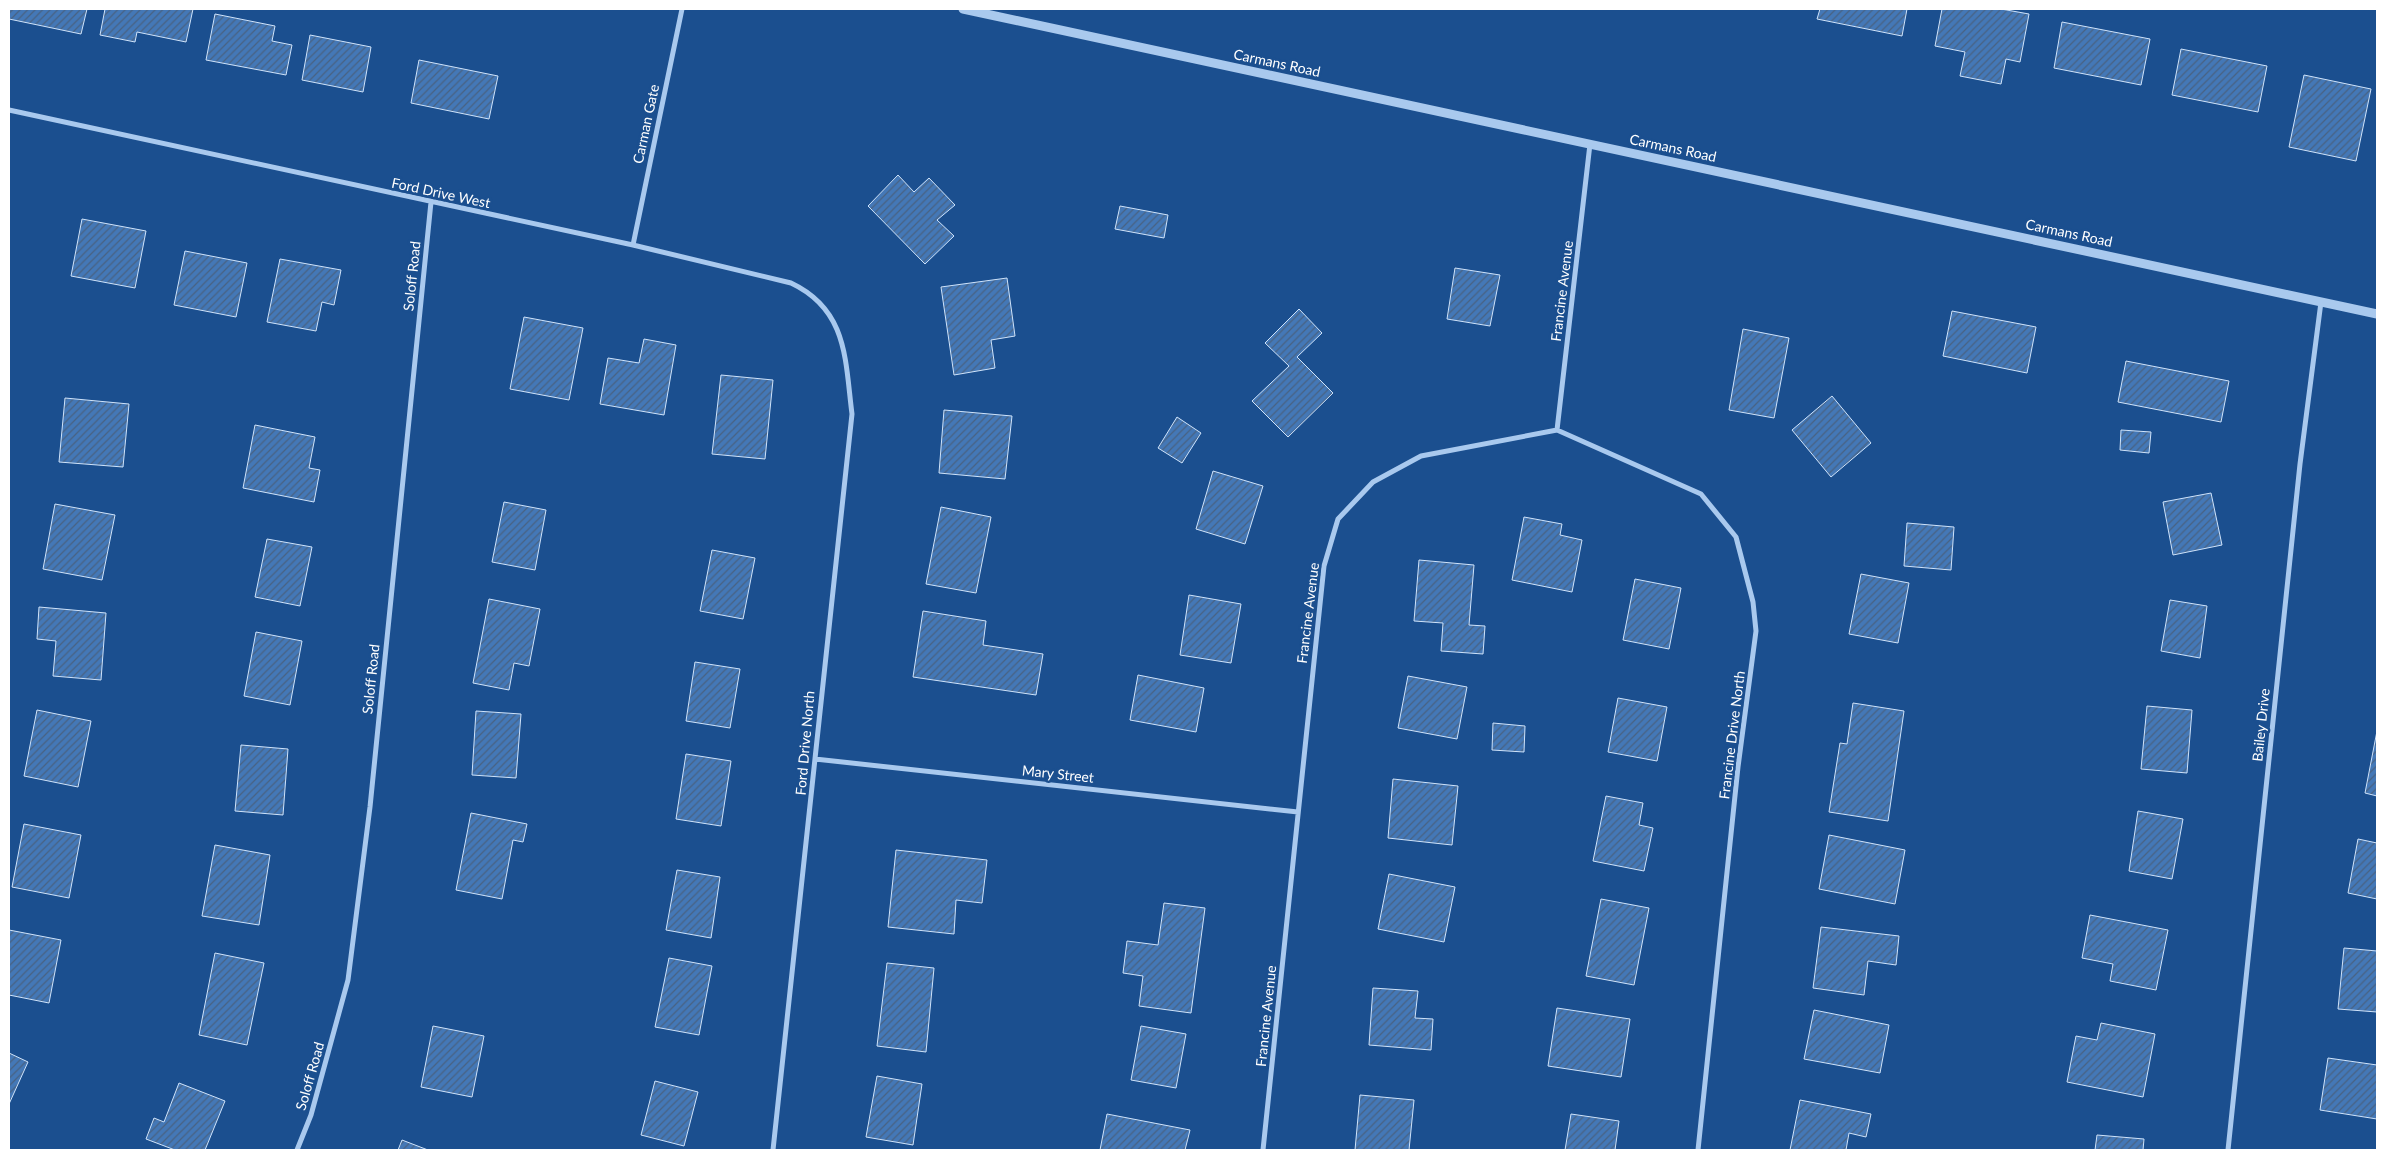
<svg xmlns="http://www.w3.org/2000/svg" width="2386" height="1159" font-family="Lato,sans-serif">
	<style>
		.building { fill: url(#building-hatch); stroke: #cfe3fa }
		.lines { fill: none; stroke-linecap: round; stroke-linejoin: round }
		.minor { stroke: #a9c9ee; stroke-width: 5 }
		.tertiary { stroke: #a9c9ee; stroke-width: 9 }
		.labels { text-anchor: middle; stroke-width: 5; stroke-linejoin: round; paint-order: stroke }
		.street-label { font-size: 14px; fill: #fff; stroke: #1b4f8f }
	</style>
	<defs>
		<pattern id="building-hatch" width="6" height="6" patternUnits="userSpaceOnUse" patternTransform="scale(1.25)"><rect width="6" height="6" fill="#4478b7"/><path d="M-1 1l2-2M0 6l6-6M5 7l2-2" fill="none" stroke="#486282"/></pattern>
	</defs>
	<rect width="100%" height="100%" fill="#1b4f8f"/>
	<path class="building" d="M9,9h78l-6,25 -72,-15z
		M105,9h88l-7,33 -49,-10 -2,10 -35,-7z
		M1820,9h87l-5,27 -85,-17z
		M1942,9h59l28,5 -9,48 -14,-3 -5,25 -41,-8 5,-24 -30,-6z
		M215,14l60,12 -3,15 20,4 -6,30 -80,-15z
		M2062,22l88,17 -9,46 -87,-17z
		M310,35l61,12 -8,45 -61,-12z
		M2181,49l86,17 -9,46 -86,-17z
		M419,60l79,16 -9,43 -78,-16z
		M2304,75l67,14 -15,72 -67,-14z
		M898,175l16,17 15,-14 26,27 -18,15 17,16 -29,28 -57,-58z
		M1120,206l48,9 -4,23 -49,-9z
		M82,219l64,12 -11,57 -64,-12z
		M185,251l62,12 -11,54 -62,-12z
		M280,259l61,11 -7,35 -12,-3 -6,29 -49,-9z
		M1455,268l45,7 -10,51 -43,-7z
		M1007,278l8,58 -24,4 4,28 -41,7 -13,-88z
		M1299,309l23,24 -25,24 36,36 -45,44 -36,-36 37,-35 -24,-23z
		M1952,311l84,16 -9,46 -84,-17z
		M524,317l59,11 -14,72 -59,-11z
		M1743,329l46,9 -15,80 -45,-8z
		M644,339l32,6 -12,70 -64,-11 8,-46 31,5z
		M2126,361l103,20 -8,41 -103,-20z
		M721,375l52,5 -8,79 -53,-5z
		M1832,396l39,47 -40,34 -39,-47z
		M65,398l64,6 -6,63 -64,-5z
		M944,410l68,6 -7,63 -66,-6z
		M1177,417l24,16 -19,30 -24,-15z
		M255,425l60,12 -6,31 11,2 -6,32 -71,-14z
		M2121,430l30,2 -2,21 -29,-3z
		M1213,471l50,15 -18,58 -49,-15z
		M2211,493l11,52 -49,10 -10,-53z
		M504,502l42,8 -11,60 -43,-8z
		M55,504l60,11 -13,65 -59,-11z
		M941,507l50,10 -15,76 -50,-9z
		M1524,517l38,7 -2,11 22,5 -10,52 -60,-12z
		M1907,523l47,4 -3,43 -47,-4z
		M267,539l45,8 -12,59 -45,-9z
		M712,550l43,8 -12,61 -43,-8z
		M1419,560l55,5 -5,60 16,1 -2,28 -42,-3 2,-28 -29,-2z
		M1861,574l48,9 -11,60 -49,-9z
		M1635,579l46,9 -12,61 -46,-9z
		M1189,595l52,9 -10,59 -51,-8z
		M489,599l51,10 -11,57 -15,-3 -5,27 -36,-7z
		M2170,600l37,6 -7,52 -39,-7z
		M39,607l67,6 -5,67 -48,-4 3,-35 -19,-2z
		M923,611l63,10 -3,24 60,9 -7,41 -123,-18z
		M256,632l46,9 -12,64 -46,-9z
		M695,662l45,7 -10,59 -44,-7z
		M1138,675l66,13 -8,44 -66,-12z
		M1408,676l59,11 -10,52 -59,-11z
		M1618,698l49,9 -10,54 -49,-9z
		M1853,703l51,8 -16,110 -59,-9 11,-69 7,1z
		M2147,706l45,4 -5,63 -46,-4z
		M37,710l54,11 -13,66 -54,-11z
		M476,711l45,3 -5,64 -44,-3z
		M1493,723l32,3 -1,26 -32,-2z
		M2377,731v65l-12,-3z
		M241,745l47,4 -5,66 -48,-4z
		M686,754l45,7 -10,65 -45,-7z
		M1393,779l65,7 -6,59 -64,-7z
		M1606,796l37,7 -4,22 14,3 -9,43 -51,-10z
		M2138,811l45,8 -11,60 -43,-8z
		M471,813l56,11 -4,18 -10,-2 -11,59 -46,-9z
		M24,824l57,11 -12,63 -57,-11z
		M1829,835l76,15 -10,54 -76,-15z
		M2358,839l19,4v56l-29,-6z
		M215,845l55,10 -11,70 -57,-9z
		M896,850l91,10 -5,43 -26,-3 -2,34 -66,-7z
		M677,870l43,7 -9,61 -45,-8z
		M1389,874l66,13 -11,55 -66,-13z
		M1601,899l48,9 -15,77 -48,-9z
		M1164,903l41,5 -14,105 -52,-7 4,-30 -20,-3 4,-32 31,4z
		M2090,915l78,15 -12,60 -46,-9 3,-17 -31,-6z
		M1821,927l78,9 -3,29 -28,-4 -4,34 -51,-7z
		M9,930l52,10 -12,63 -40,-8z
		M2344,948l33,3v61l-39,-3z
		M215,953l49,10 -17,82 -48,-10z
		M669,958l43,8 -13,69 -44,-8z
		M887,963l47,5 -8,84 -49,-6z
		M1373,988l45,3 -3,27 18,1 -2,31 -62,-5z
		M1557,1008l73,11 -9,58 -73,-11z
		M1814,1010l75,15 -9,48 -76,-14z
		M2101,1023l54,11 -12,63 -76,-15 9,-46 21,4z
		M433,1026l51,10 -12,61 -51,-10z
		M1141,1026l45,8 -10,54 -45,-8z
		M9,1053l19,9 -19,42z
		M2328,1058l49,7v54l-57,-9z
		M877,1076l45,8 -9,61 -47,-8z
		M655,1081l43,11 -14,54 -43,-11z
		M179,1083l46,18 -20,49h-30l-29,-11 8,-21 10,4z
		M1360,1095l54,5 -5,50h-54z
		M1800,1100l71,14 -5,23 -17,-4 -3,17h-56z
		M1107,1114l83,16 -5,20h-85z
		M1571,1114l48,7 -4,29h-50z
		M2097,1135l47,4 -1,11h-48z
		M402,1140l26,10h-30z"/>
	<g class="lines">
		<path class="minor" d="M9,110l624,135 158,38c57,27 54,77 61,131l-79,736
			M633,245l49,-236
			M1557,430l144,64 35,43 17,65 3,29 -18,136 -40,383
			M1557,430l33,-286
			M815,759l483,53
			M297,1150l14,-35 37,-135 22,-173 61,-605
			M1263,1150l61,-584 14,-47 35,-37 48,-26 136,-26
			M2228,1150l72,-686 21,-162"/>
		<path class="tertiary" d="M963,9l1414,305"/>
	</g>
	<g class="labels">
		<g class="street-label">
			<text transform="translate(1277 63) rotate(12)" y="5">Carmans Road</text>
			<text transform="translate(646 124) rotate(-78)" y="5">Carman Gate</text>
			<text transform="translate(1673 148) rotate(12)" y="5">Carmans Road</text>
			<text transform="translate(441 193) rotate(12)" y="5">Ford Drive West</text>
			<text transform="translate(2069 233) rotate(12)" y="5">Carmans Road</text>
			<text transform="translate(412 276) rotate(-84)" y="5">Soloff Road</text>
			<text transform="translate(1562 291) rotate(-83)" y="5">Francine Avenue</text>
			<text transform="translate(1308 613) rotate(-83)" y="5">Francine Avenue</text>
			<text transform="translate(371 679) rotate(-84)" y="5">Soloff Road</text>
			<text transform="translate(2261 725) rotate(-84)" y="5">Bailey Drive</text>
			<text transform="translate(1732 735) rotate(-83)" y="5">Francine Drive North</text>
			<text transform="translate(805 743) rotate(-85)" y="5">Ford Drive North</text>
			<text transform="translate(1058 774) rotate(6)" y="5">Mary Street</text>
			<text transform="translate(1266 1016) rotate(-84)" y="5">Francine Avenue</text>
			<text transform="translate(310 1076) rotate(-74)" y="5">Soloff Road</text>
		</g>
	</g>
	<rect width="2386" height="1159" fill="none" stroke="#ffffff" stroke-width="20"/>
</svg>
